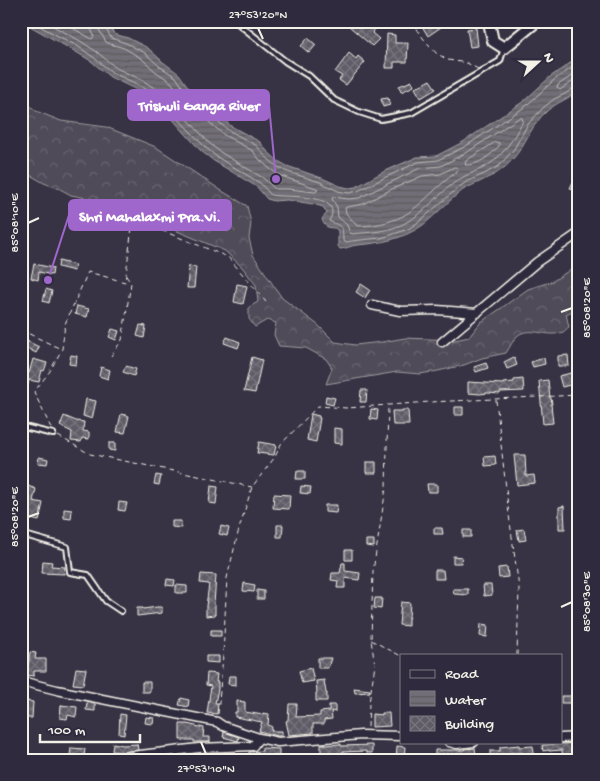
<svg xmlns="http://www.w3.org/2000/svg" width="600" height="781" font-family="'Gochi Hand',sans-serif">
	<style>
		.forest { fill: url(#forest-crowns); stroke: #a29ea0 }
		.water { fill: url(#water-rules); stroke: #a6a2a4 }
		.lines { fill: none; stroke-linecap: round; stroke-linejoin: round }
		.shore { stroke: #c0bdbb; stroke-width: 1 }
		.building { fill: url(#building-cross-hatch); stroke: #f4f1e8 }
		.lane-casing { stroke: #f4f1e8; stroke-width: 8 }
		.street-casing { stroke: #f4f1e8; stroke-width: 11 }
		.secondary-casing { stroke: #f4f1e8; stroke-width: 14 }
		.path { stroke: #f4f1e8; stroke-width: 1; stroke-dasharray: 5 4; stroke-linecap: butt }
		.lane { stroke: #2f2a3d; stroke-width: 4 }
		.street { stroke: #2f2a3d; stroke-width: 8 }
		.secondary { stroke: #2f2a3d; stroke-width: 10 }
		.ticks { fill: none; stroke: #f4f1e8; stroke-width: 2 }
		.leader { fill: none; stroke: #9f67cb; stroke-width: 2 }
		.callout-dot { fill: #9f67cb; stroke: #2f2a3d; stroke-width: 2 }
		.callout { fill: #9f67cb; stroke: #9f67cb; stroke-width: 2 }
		.callout-label { font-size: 15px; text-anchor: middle; font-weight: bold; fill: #fff }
		.neatline { fill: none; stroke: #f4f1e8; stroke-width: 2 }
		.ticks-label { font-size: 12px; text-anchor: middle; fill: #f4f1e8 }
	</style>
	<defs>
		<pattern id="forest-crowns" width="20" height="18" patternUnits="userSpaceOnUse" patternTransform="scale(1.25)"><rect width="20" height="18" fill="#504b59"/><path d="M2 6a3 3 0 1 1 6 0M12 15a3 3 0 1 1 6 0" fill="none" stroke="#6a6571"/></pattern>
		<pattern id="water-rules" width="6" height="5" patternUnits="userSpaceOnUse" patternTransform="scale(1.25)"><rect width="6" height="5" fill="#726e77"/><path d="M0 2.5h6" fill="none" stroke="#5b595c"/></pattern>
		<pattern id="building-cross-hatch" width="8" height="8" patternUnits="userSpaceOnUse" patternTransform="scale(1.25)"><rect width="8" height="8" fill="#5f5c67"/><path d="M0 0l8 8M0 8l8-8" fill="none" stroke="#77747d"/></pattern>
	</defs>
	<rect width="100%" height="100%" fill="#373244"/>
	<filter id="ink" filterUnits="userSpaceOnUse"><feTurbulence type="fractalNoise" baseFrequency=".02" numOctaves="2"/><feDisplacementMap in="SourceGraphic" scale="10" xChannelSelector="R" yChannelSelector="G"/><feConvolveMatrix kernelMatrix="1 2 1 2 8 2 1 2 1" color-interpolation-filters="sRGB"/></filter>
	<g filter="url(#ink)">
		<path class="forest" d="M21,97l15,14 25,10 45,6 50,20 66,44 25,15 4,17 -2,15 4,17 29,43 36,27 17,17 20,3 27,-3 23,-4 50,2 14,-3 12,-15 19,-13 28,-20 25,-8 26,-17v44l-13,6 3,13c-2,1 -4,4 -6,5 -15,7 -33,-7 -46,4 -4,4 -7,11 -11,17l-24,5 -18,7 -26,6 -18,3 -23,-2 -71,12 6,-16 -6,-9 -20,-11 -27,-2 -5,-11 2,-12 -9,-3 -12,7 -6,-8v-12l9,-5 -2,-17 -14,-18 -17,-16 -60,-25 -34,-19 -60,-12 -11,-6 -16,-6 -23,-13z"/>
		<path class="water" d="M21,21h87l6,13 14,4 20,10 15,14 16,12 12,17 7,7 33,28 29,16 7,9 11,10 9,5 35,12 18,8 9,2 7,-1 25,-14 36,-16 19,-1 27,-14 61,-41 26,-24 29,-20v33c-10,9 -22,12 -32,21 -17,15 -21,34 -35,49 -7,8 -15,14 -25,18 -8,5 -16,7 -24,12 -14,10 -26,24 -40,35 -20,14 -41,18 -65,20 -6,0 -12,4 -18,4l-2,-3v-15l-3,-3c-7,0 -11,-1 -13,-9l5,-6 -4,-6 -10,-3 -26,-4 -13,1 -7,-2 -10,-12 -43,-26 -13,-10 -33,-37 -15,-14 -16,-10 -27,-13 -19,-16 -15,-9z"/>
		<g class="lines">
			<path class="shore" d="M30,21l49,26 14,10 20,16 26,12 17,11 15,15 34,36 12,10 43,26 11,12c11,3 64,-3 61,19 -1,3 -2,5 -3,7 12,6 14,3 14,20l2,1 6,-1 30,-3 16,-5 13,-5 11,-8 38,-33 9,-6 16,-7 15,-8 15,-17 14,-25 15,-16 11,-9 11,-5 10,-7h4
				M44,21l38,21 15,10 19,16 26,12 17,11 17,15 33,37 11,9 43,26 12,11h13l27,3 2,-1 1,-2 -2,-1 -35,-12 -11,-7 -11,-10 -6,-8 -29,-16 -38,-33 -15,-20 -16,-11 -14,-13 -17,-10 -14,-4 -4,-2 -8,-14 -1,-7
				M60,21l32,18 2,-3 -3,-7 -1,-8
				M104,21v4l7,13 15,5 19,10 14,13 17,11 11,17 8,8 33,28 29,16 7,9 11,10 10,6 35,11 18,9 11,2 9,-2 26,-13 34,-16 20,-2 28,-14 60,-40 28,-26 25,-17
				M579,71l-21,14 -1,3 3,2 12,-8 7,-2
				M519,118h3l1,3c-11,20 -21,38 -42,48 -9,4 -18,7 -27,14 -16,12 -29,29 -47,39 -17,10 -36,10 -55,12l-2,-1 -3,-8 -9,-8 -1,-10 -5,-8 1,-2 16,2 10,-1 61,-30 21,-2 28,-15z
				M496,142l3,1v3c-8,9 -21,20 -34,19l1,-4z
				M455,167l3,1 -1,4c-19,12 -34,33 -54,44 -14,7 -31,10 -46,10l-11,-13 -1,-5 2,-1 16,-3 27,-14 32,-14 18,-2z"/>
		</g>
		<path class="building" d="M353,21h29l-10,12 7,6 -7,7 -23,-20z
			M430,21h25l-14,6 -13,9 -6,-10z
			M476,28l2,18 -8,1 -3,-18z
			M387,34l8,1v8h13l-1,19h-13v6h-8z
			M308,38l8,7 -7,8 -8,-7z
			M349,53l7,6 2,-3 7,6 -19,23 -7,-5 3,-4 -7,-4z
			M430,80l6,9 -15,9 -6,-10z
			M412,81l2,5 -13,6 -2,-6z
			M388,98l2,7 -7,2 -2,-8z
			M573,182l6,2v7l-9,-3z
			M59,261l16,4 -1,6 -16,-4z
			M34,264l19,4 -1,7 -13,-3 -1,8 -7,-2z
			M189,266l7,1 -2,21h-7z
			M237,284l10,2 -4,18 -9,-2z
			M361,284l9,6 -5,8 -9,-6z
			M46,289l6,2 -3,12 -6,-2z
			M77,306l12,3 -2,8 -12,-3z
			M140,325l6,1 -2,12 -7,-2z
			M112,329l7,2 -3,9 -7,-3z
			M227,337l13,5 -2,6 -14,-5z
			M21,338l18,9 -3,6 -15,-8z
			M71,355l6,1 -1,9 -7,-1z
			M568,355l1,11h-11v-10z
			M252,357l10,3 -7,33 -11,-2z
			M514,357l3,8 -10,4 -3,-7z
			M544,358l1,6 -12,3 -2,-5z
			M33,359l14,4 -3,8 -2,-1 -3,12 -10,-2 -6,24 -2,-1v-25l2,-6 6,1z
			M486,363l2,5 -12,4 -2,-5z
			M126,366l10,3 -2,7 -11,-4z
			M101,367l9,3 -2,9 -9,-3z
			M571,373l3,11 -12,3 -3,-11z
			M523,379l1,12 -24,1v2l-12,-1 -8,1 -12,-1v-11l35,2v-1l11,-1v-2z
			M548,380l2,18h1l1,6h-1l2,19 -10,1 -4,-43z
			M361,390h6l-1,12h-6z
			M326,396l9,2 -2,7 -8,-2z
			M86,399l10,2 -4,18 -9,-3z
			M455,407h8v8h-8z
			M371,409l7,1 -1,10 -7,-1z
			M402,410h6l1,15h-16l-1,-14h10z
			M121,414l8,2 -4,17 -8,-1z
			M311,414l8,2v2h1l-4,24 -9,-2z
			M64,416l12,5 8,1 -1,9 6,1v7l-7,-1 -1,4 -10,-1 1,-9 -12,-6z
			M334,428l8,1v15l-8,-1z
			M259,442l17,3 -2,10 -17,-2z
			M109,443h6v8l-6,-1z
			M514,455h11l1,21 8,-1 1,8 -18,2z
			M495,456l1,9 -11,1 -1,-9z
			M39,457l9,2 -1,5 -9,-1z
			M366,462h10v11h-10z
			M297,471h8v8h-9z
			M156,475l5,1 -2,9 -5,-1z
			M427,484h10v8h-9z
			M28,486l8,3 -3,12 10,2 -4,18 -17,-4 6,-25 -2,-1z
			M211,486l7,1 -2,17 -7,-1z
			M301,486l10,1 -1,7 -10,-1z
			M274,494l16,1 -1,14 -16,-1z
			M119,502l8,1 -2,8 -7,-1z
			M325,505h12l-1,8 -11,-1z
			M564,506l1,23h-6v-22z
			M64,509l8,1 -1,9 -7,-1z
			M172,521h9v7l-9,-1z
			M277,525h6l-1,12h-5z
			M221,526l8,2 -2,8 -8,-2z
			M434,528h8l1,6h-9z
			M524,529l2,11 -7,1 -2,-11z
			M463,530h8v7h-8z
			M366,540h8v7l-8,-1z
			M345,550h7v10h-7z
			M453,556l9,1 -1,6h-8z
			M43,561l9,1 -1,4 14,1 -1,7 -22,-1z
			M342,563h3v8l15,2 -1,7 -14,-2v10h-8l1,-7 -7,-1 1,-7h8z
			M507,567l1,10 -9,1 -1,-10z
			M435,570h8l1,9h-9z
			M201,574l15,1 -2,30h1v10l-9,1v-10l3,-22 -9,-1z
			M167,579l8,1 -1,6 -8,-1z
			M244,583l11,2 -1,7 -11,-1z
			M176,585l11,1v7h-11z
			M483,585h8l1,10 -8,1z
			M453,589h15v6l-14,-1z
			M257,590l7,1v8h-7z
			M375,598h7l-1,11 -7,-1z
			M401,602l9,1 -1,14 -1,2v7l-9,-1z
			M157,607h5v6l-25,3v-8h6v1z
			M481,624l7,1 -1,12 -7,-1z
			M211,630h10v6h-10z
			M30,652l6,1 -1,6h11v12h-12v5l-7,-1z
			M206,656h13v7l-13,-1z
			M318,658h13l-3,10h-10z
			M76,668l10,1 -3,16 -10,-1z
			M311,668l3,13 -12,2 -3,-12z
			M207,673l10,1 -1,8h2v7l-3,14h3l-1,11 -10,-1 4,-27 -5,-1z
			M229,676h7v9l-8,-1z
			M324,680l2,13h1v8h-11v-8h1l-1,-12z
			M142,682h8v10h-8z
			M354,688l16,2v2l-15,1z
			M561,696h17l1,7h-18z
			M181,698l8,2 -1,7 -9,-2z
			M26,701l7,1 -1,16h-6z
			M237,701l8,1v10l18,3v-2l6,1 -1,11 4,2 -1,4h11v5h-5l-18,-5 3,-9 -27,-5v-5h2z
			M87,703l8,1v7l-9,-1z
			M289,704h8l-1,13 24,-1v-4l9,-1v-6h6v7l-4,-1 1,8 -8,1v4h-11v9l-24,2 -3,-14 2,-1z
			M61,705l16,2 -1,10 -8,-2 -1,4 -7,-1z
			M382,713h7l1,13 -18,1v-13l10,1z
			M120,714l6,1 -2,20 -5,-1z
			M146,717l8,1 -1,6 -8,-1z
			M180,724h7l17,4 -1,9h7v5h-16v-2h-14z
			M224,732l15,5 -1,4 -15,-4z
			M113,743l10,2 14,-1 1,6 -17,2 -9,-1z
			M579,743v15l-16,1 -1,-9 -13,1v-1l-6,1 -1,-6z
			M321,744h5v1l15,-1v2l31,-1v8h-6v-2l-24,1v2l-5,1v5h-7v-3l-9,-1z
			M519,745v2l14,-1 1,7 -3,1v6h-7l-1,-7h-13v4l-20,2v-8h10v-4z
			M397,746l8,1 -1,11 -8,1z
			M71,748l14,1 -1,7 -14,-1z
			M262,748l17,1v7h-25v2l-5,-1v-5l13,-1z
			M475,748l1,8 -36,1v-2h-5v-5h30l-1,-1z"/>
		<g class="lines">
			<g class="lane-casing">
				<path id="lane" d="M235,21l50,40 24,15 25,24 25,12 22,7 30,-6 89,-52 4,-13
					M21,432l3,-5 29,7
					M21,534l46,13 3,25 18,3 18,26 15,10
					M176,760l1,-9"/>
			</g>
			<g class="street-casing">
				<path id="street" d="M372,305l28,6 37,-1 40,3
					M442,342l95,-80 42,-29
					M21,681l36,9 160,32 6,4 36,12 19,4 83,-7 40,1
					M561,738l18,-1
					M449,742l8,2 17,-2
					M98,760l101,-12 54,-2 6,-8"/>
			</g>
			<g class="secondary-casing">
				<path id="secondary" d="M492,21l-2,6 3,14 11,7 33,-27"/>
			</g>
			<path class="path" d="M412,21l11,17 13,15 12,7 19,3 11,6
				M21,330l40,19
				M111,356l11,-16 9,-57 -5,-7
				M496,400l13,115 10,73 -2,67
				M51,428l-17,-36 16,-21 12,-22 3,-25 23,-52 37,10 8,-63 95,38 38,45
				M58,436l32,18 162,33
				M371,640l30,16
				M218,714l5,-59 4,-77 12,-49 13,-42 23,-30 6,-13 37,-38 29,2 83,-6 149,-7
				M368,727l1,-24 6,-38 -4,-25 2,-69 13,-83 2,-82"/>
			<use href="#lane" class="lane"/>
			<use href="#street" class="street"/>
			<use href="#secondary" class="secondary"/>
		</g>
	</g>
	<path class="ticks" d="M258,28l5,11M28,223l11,-5M561,312l11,-4M28,517l11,-4M561,607l11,-5M201,742l5,12"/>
	<path class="leader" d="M276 179L269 105M48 280L69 215"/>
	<g class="callout-dot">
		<circle cx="276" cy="179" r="5"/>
		<circle cx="48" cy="280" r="5"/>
	</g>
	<g class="callout">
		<rect x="128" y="90" width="141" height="30" rx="5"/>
		<rect x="69" y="200" width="162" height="30" rx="5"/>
	</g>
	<g class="callout-label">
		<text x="199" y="110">Trishuli Ganga River</text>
		<text x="150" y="221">Shri Mahalaxmi Pra.Vi.</text>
	</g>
	<rect width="600" height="781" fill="none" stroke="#2f2a3d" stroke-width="55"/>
	<rect x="400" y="654" width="162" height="90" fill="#2f2a3d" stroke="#7e7a81"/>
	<rect x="410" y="670" width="25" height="8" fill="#2f2a3d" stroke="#7e7a81"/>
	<text x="445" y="678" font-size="15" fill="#f4f1e8">Road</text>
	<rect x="410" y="691" width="25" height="15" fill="url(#water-rules)" stroke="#7e7a81"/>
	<text x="445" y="704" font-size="15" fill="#f4f1e8">Water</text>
	<rect x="410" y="716" width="25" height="15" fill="url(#building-cross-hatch)" stroke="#7e7a81"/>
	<text x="445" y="728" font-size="15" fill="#f4f1e8">Building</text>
	<g transform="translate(538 62) rotate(69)" stroke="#2f2a3d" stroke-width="4" paint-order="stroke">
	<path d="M0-4L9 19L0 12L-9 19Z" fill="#f4f1e8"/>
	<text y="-8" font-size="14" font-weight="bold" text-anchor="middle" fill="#f4f1e8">N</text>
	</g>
	<path d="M40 734v8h100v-8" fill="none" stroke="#f4f1e8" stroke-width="2.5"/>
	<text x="48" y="734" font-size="15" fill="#f4f1e8" stroke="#2f2a3d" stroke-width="4" paint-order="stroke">100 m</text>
	<rect x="28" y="28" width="544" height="726" class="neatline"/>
	<g class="ticks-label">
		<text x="258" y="18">27°53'20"N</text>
		<text transform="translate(14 223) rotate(-90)" y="4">85°08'10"E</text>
		<text transform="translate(586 308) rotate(-90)" y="4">85°08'20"E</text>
		<text transform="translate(14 517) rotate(-90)" y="4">85°08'20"E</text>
		<text transform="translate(586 602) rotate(-90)" y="4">85°08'30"E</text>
		<text x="206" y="772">27°53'10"N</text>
	</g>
</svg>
